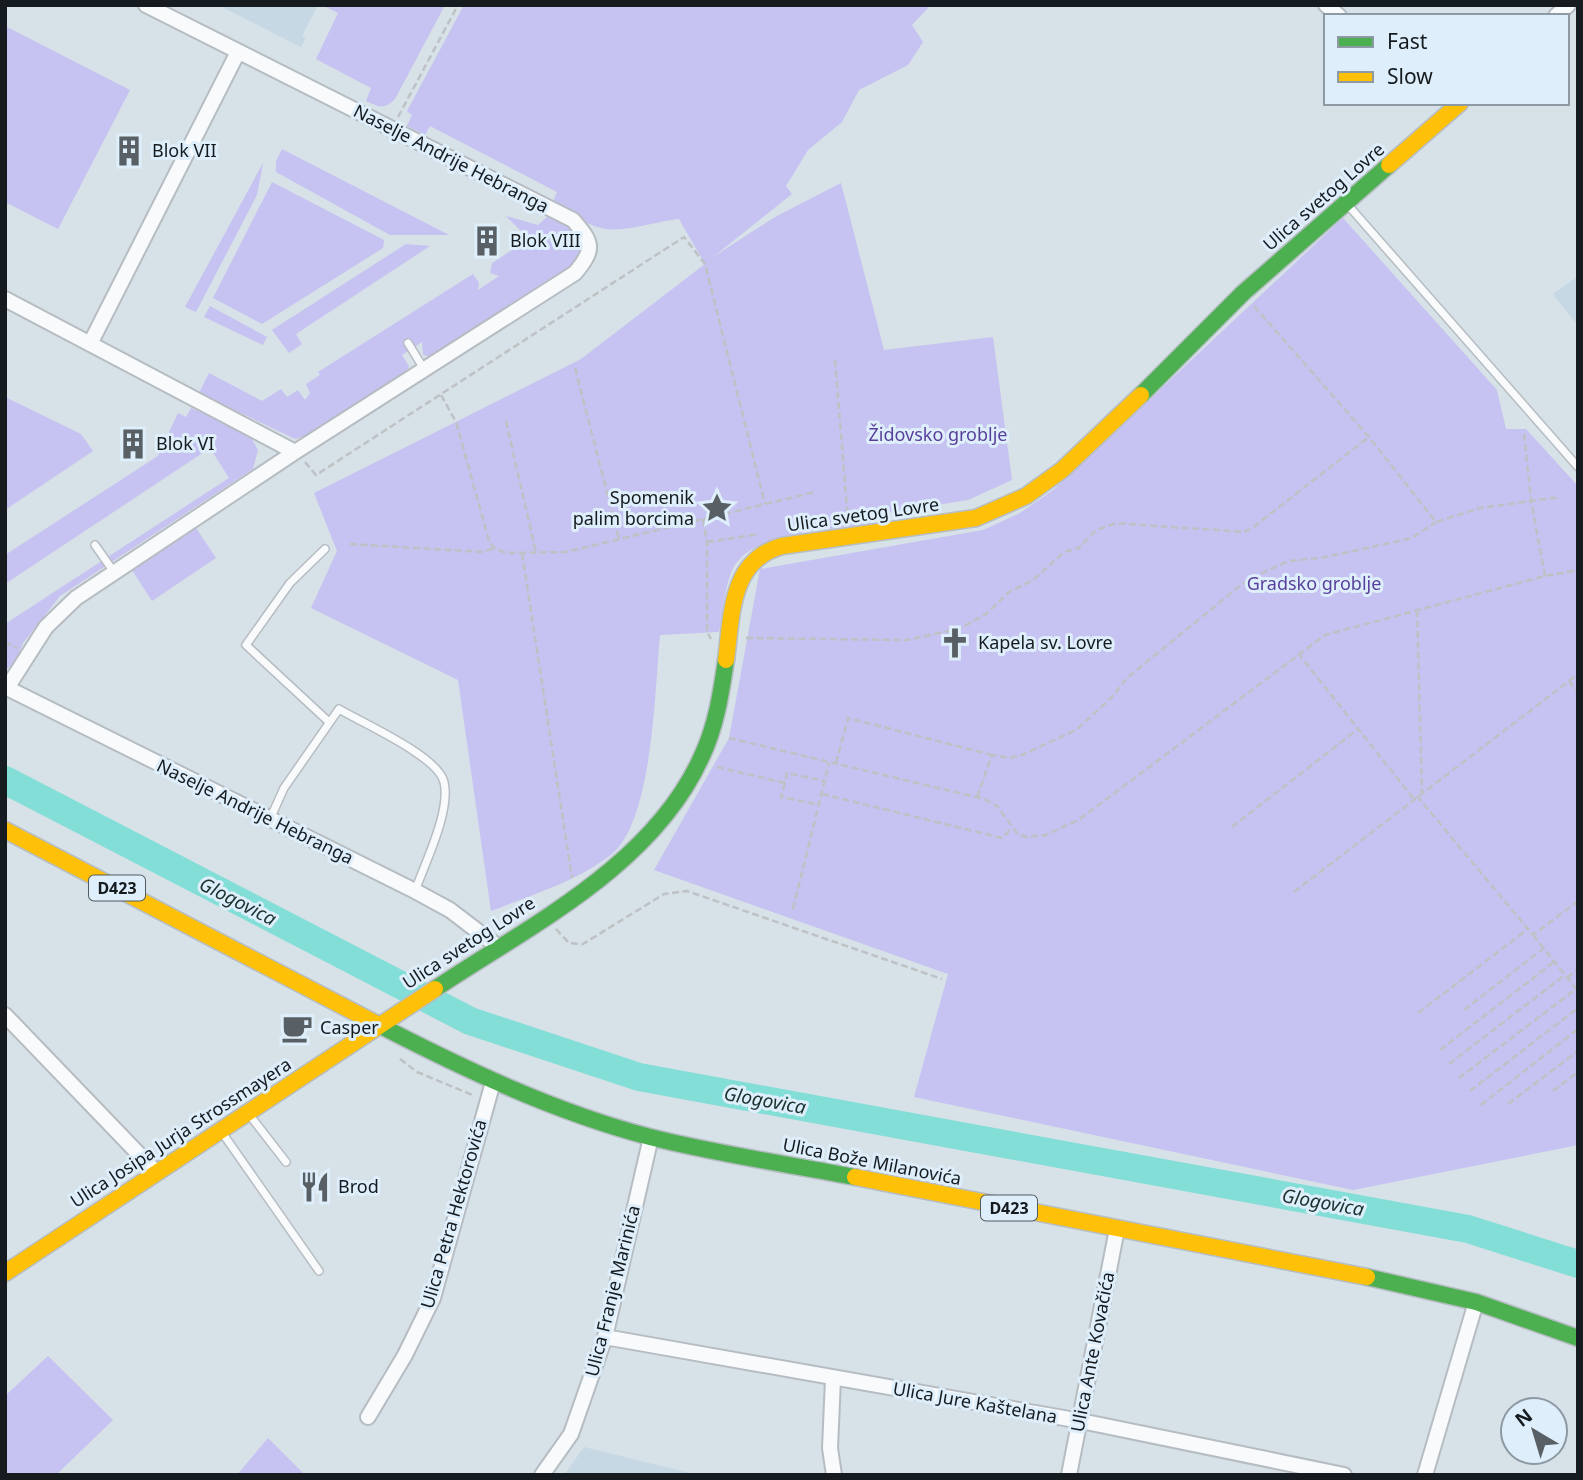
<svg xmlns="http://www.w3.org/2000/svg" width="1583" height="1480" font-family="'Noto Sans',sans-serif">
	<style>
		.built { fill: #c6d8e4 }
		.green { fill: #c6c2f1 }
		.lines { fill: none; stroke-linecap: round; stroke-linejoin: round }
		.river { stroke: #82ded6; stroke-width: 28 }
		.lane-casing { stroke: #b6bdc2; stroke-width: 10 }
		.street-casing { stroke: #b6bdc2; stroke-width: 18 }
		.fast-casing { stroke: #b6bdc2; stroke-width: 19 }
		.slow-casing { stroke: #b6bdc2; stroke-width: 19 }
		.path { stroke: #bec2c4; stroke-width: 2.5; stroke-dasharray: 7 3.5; stroke-linecap: butt }
		.lane { stroke: #f9fafc; stroke-width: 7 }
		.street { stroke: #f9fafc; stroke-width: 14 }
		.fast { stroke: #4caf50; stroke-width: 16 }
		.slow { stroke: #ffc107; stroke-width: 16 }
		.labels { text-anchor: middle; stroke-width: 6; stroke-linejoin: round; paint-order: stroke }
		.shield { fill: #deeffb; stroke: #515b61; stroke-width: 2 }
		.shield-label { font-size: 16px; font-weight: bold; fill: #151b1f }
		.poi-label { font-size: 18px; fill: #151b1f; stroke: #deeffb; text-anchor: start }
		.street-label { font-size: 18px; fill: #151b1f; stroke: #deeffb }
		.park-label { font-size: 18px; fill: #583f9b; stroke: #deeffb }
		.water-label { font-size: 19px; font-style: italic; fill: #1b322f; stroke: #deeffb }
	</style>
	<rect width="100%" height="100%" fill="#d7e1e8"/>
	<path class="built" d="M218,5h100l-16,31 4,2 -5,9z
		M1578,276v50l-25,-32z
		M584,1447l114,28h-134z"/>
	<path class="green" d="M322,5h123l-50,94c-11,11 -16,8 -29,2l5,-13 -55,-29 22,-46z
		M464,5h462l2,3 -16,17 11,17 -15,23 -49,25 -17,32 -34,28 -22,36 6,8 -79,63 62,-40 66,-34 43,167 109,-13 19,143 -44,20 -88,14 -5,10c-38,6 -129,6 -144,49 -7,18 -8,40 -12,59l-59,3c-5,52 -7,183 -47,218 -34,28 -82,42 -122,58l-33,-231 -147,-72 26,-57 -23,-58 267,-134 124,-95 -26,-45c-24,2 -58,16 -82,8 -15,-5 -30,-16 -45,-23l5,-12 -127,-66 -5,9 -18,-9 5,-11 -5,-4z
		M5,26l125,64 -72,139 -53,-27z
		M282,149l167,86h-59l-114,-63v-11z
		M263,163l-6,32 -61,117 -11,-5z
		M272,182l112,58 -1,8 -121,76 -49,-26z
		M506,216l32,9 9,-8 23,11 11,16 -5,19 -144,94 -9,-2 -1,-13 -20,13 7,11 -4,9 -96,60 -14,4 -96,-46 10,-20 53,28 19,-12 6,8 11,-7 7,10 5,-7 -4,-9 14,-9 -2,-3 155,-98 6,9 -1,7 21,-14 -9,-3 2,-10 37,-24z
		M1343,218l154,172 9,39h20l52,57v659l-225,45 -439,-93 34,-123 -294,-104 75,-132 31,-169 223,-39 37,-17 33,-23z
		M406,244l24,2 -134,88 6,10 -13,9 -17,-23z
		M210,306l57,31 -4,8 -59,-28z
		M5,397l76,37 12,17 -88,59z
		M191,408l58,26 9,16 -5,19 -193,127 -37,47 -8,20 -10,7v-46l224,-146 -19,-30 -205,136v-29l153,-99 20,-43 8,4z
		M196,528l20,30 -64,43 -20,-31z
		M48,1356l65,64 -57,55h-51v-79z
		M268,1438l37,37h-68z"/>
	<g class="lines">
		<path class="river" d="M5,780l465,241 169,56 829,152 110,35"/>
		<g class="lane-casing">
			<path id="lane" d="M1347,204l231,263
				M408,343l16,26
				M95,545l19,27
				M325,549l-35,34 -44,62 83,77
				M270,819l14,-31 55,-79c23,14 99,47 105,73 7,29 -19,81 -29,109
				M248,1113l38,49
				M221,1131l98,140"/>
		</g>
		<g class="street-casing">
			<path id="street" d="M1326,5l13,11
				M1556,16l12,-11
				M5,299l290,153
				M90,344l148,-292
				M5,687l410,204 35,19 47,36
				M7,688l39,-61 30,-29 219,-146 280,-179c20,-24 18,-30 -2,-53l-427,-215
				M5,1015l151,157
				M605,1337l476,84 263,54
				M833,1379l-3,69 4,27
				M368,1417l37,-62 28,-57 60,-216
				M542,1475l29,-41 34,-97 46,-200
				M1069,1475l48,-246
				M1425,1475l51,-173"/>
		</g>
		<g class="fast-casing">
			<path id="fast" d="M1141,395l102,-102 146,-128
				M435,989c94,-63 217,-123 266,-231 15,-31 20,-64 25,-98
				M375,1023c87,45 179,89 275,114 67,17 137,27 205,40
				M1367,1277l109,25 102,36"/>
		</g>
		<g class="slow-casing">
			<path id="slow" d="M1389,165l71,-62
				M726,660c6,-45 4,-100 56,-114l194,-28 50,-22 36,-26 79,-75
				M5,830l370,193
				M855,1177l512,100
				M5,1273l430,-284"/>
		</g>
		<path class="path" d="M398,117l60,-112
			M1254,306l115,131 67,85 44,-14 80,-11
			M835,360l13,161
			M575,368l44,171
			M441,395l15,27 33,119 5,7 12,5 60,-1 249,-60
			M506,421l30,132
			M1524,434l7,67 14,75
			M305,462l11,13 368,-238 21,27 60,240
			M703,519l4,23v90l4,7
			M707,542l52,-8
			M350,544l133,8 11,-4
			M522,553l50,325
			M1417,610l5,182
			M746,638l161,2 54,-12 25,-14 23,-22 24,-12 31,-28 15,-4 17,-18 20,-7 127,9 8,-3 118,-92
			M5,642l12,6
			M1298,653l115,145
			M1569,681l9,12
			M729,738l255,61 13,7 20,27 9,4 20,-2 34,-16 245,-184 220,-59 33,-6
			M836,763l12,-45 144,37
			M717,767l68,16 2,-10 38,8
			M785,783l-4,14 38,8
			M822,794l180,44 9,-9
			M1417,796l116,139 45,-34
			M977,797l15,-42 17,3 13,-3 54,-25 35,-32 16,-20 114,-93 25,-14 23,-10 37,-4 86,-19 24,-16
			M1232,827l126,-98
			M1294,892l284,-218
			M793,909l36,-146
			M556,929l13,14 14,1 81,-50 23,-3 255,88
			M1533,935l45,56
			M1567,978l11,-9
			M1464,1010l80,-62
			M1418,1013l110,-84
			M1440,1050l114,-88
			M400,1059l17,13 58,24
			M1449,1064l116,-89
			M1459,1078l117,-89
			M1470,1091l108,-83
			M1553,1091l25,-19
			M1508,1104l70,-53
			M1481,1105l97,-76"/>
		<use href="#lane" class="lane"/>
		<use href="#street" class="street"/>
		<use href="#fast" class="fast"/>
		<use href="#slow" class="slow"/>
	</g>
	<defs>
		<g id="building-bare" transform="scale(2.415)"><path d="M-4-6H4V6H1V3H-1V6H-4ZM-2.5-4.3h1.7v1.8h-1.7ZM.8-4.3h1.7v1.8H.8ZM-2.5-1h1.7V.8h-1.7ZM.8-1h1.7V.8H.8Z" fill="#596065" stroke="#deeffb" stroke-width="2.5" paint-order="stroke"/></g>
		<g id="sight-bare" transform="scale(2.415)"><path d="M0-6L1.8-2.2L6-1.7L2.9 1.2L3.7 5.4L0 3.3L-3.7 5.4L-2.9 1.2L-6-1.7L-1.8-2.2Z" fill="#596065" stroke="#deeffb" stroke-width="2.5" paint-order="stroke"/></g>
		<g id="church-bare" transform="scale(2.415)"><path d="M-1.2-6h2.4v3.5h3.3v2.4h-3.3V6h-2.4V-.1h-3.3v-2.4h3.3Z" fill="#596065" stroke="#deeffb" stroke-width="2.5" paint-order="stroke"/></g>
		<g id="cafe-bare" transform="scale(2.415)"><path d="M-5.5-4.5H6V0H3Q3 3.5 0 3.5H-2.5Q-5.5 3.5-5.5 0ZM3-3.2v2h1.7v-2ZM-6 4.5H4V6H-6Z" fill="#596065" stroke="#deeffb" stroke-width="2.5" paint-order="stroke"/></g>
		<g id="restaurant-bare" transform="scale(2.415)"><path d="M-5-6h1v4h1v-4h1v4h1v-4h1v5L-1.5 .5V6h-2V.5L-5-1ZM5-6V6H3V1.5H1.5Q1.5-4 5-6Z" fill="#596065" stroke="#deeffb" stroke-width="2.5" paint-order="stroke"/></g>
	</defs>
	<g fill-rule="evenodd">
		<use href="#building-bare" x="129" y="151"/>
		<use href="#building-bare" x="487" y="241"/>
		<use href="#building-bare" x="133" y="444"/>
		<use href="#sight-bare" x="717" y="508"/>
		<use href="#church-bare" x="955" y="643"/>
		<use href="#cafe-bare" x="297" y="1028"/>
		<use href="#restaurant-bare" x="315" y="1187"/>
	</g>
	<g class="labels">
		<g class="shield">
			<rect x="89" y="875.5" width="56" height="25" rx="5"/>
			<rect x="981" y="1195.5" width="56" height="25" rx="5"/>
		</g>
		<g class="shield-label">
			<text x="117" y="894">D423</text>
			<text x="1009" y="1214">D423</text>
		</g>
		<g class="poi-label">
			<text x="152" y="157">Blok VII</text>
			<text x="510" y="247">Blok VIII</text>
			<text x="156" y="450">Blok VI</text>
			<text x="694" y="504" text-anchor="end">Spomenik<tspan x="694" dy="21">palim borcima</tspan></text>
			<text x="978" y="649">Kapela sv. Lovre</text>
			<text x="320" y="1034">Casper</text>
			<text x="338" y="1193">Brod</text>
		</g>
		<g class="street-label">
			<text transform="translate(451 159) rotate(27)" y="6">Naselje Andrije Hebranga</text>
			<text transform="translate(1324 197) rotate(-41)" y="6">Ulica svetog Lovre</text>
			<text transform="translate(863 515) rotate(-8)" y="6">Ulica svetog Lovre</text>
			<text transform="translate(255 812) rotate(26)" y="6">Naselje Andrije Hebranga</text>
			<text transform="translate(469 943) rotate(-33)" y="6">Ulica svetog Lovre</text>
			<text transform="translate(181 1133) rotate(-33)" y="6">Ulica Josipa Jurja Strossmayera</text>
			<text transform="translate(872 1162) rotate(11)" y="6">Ulica Bože Milanovića</text>
			<text transform="translate(454 1214) rotate(-74)" y="6">Ulica Petra Hektorovića</text>
			<text transform="translate(613 1291) rotate(-76)" y="6">Ulica Franje Marinića</text>
			<text transform="translate(1093 1352) rotate(-79)" y="6">Ulica Ante Kovačića</text>
			<text transform="translate(975 1403) rotate(10)" y="6">Ulica Jure Kaštelana</text>
		</g>
		<g class="park-label">
			<text x="938" y="441">Židovsko groblje</text>
			<text x="1314" y="590">Gradsko groblje</text>
		</g>
		<g class="water-label">
			<text transform="translate(238 901) rotate(27)" y="7">Glogovica</text>
			<text transform="translate(765 1100) rotate(10)" y="7">Glogovica</text>
			<text transform="translate(1323 1202) rotate(10)" y="7">Glogovica</text>
		</g>
	</g>
	<rect width="1583" height="1480" fill="none" stroke="#151b1f" stroke-width="14"/>
	<rect x="1324" y="14" width="245" height="91" fill="#deeffb" stroke="#8e9aa3" stroke-width="2"/>
	<rect x="1338" y="37" width="35" height="10" fill="#4caf50" stroke="#8e9aa3" stroke-width="2"/>
	<text x="1387" y="49" font-size="21" fill="#151b1f">Fast</text>
	<rect x="1338" y="72" width="35" height="10" fill="#ffc107" stroke="#8e9aa3" stroke-width="2"/>
	<text x="1387" y="84" font-size="21" fill="#151b1f">Slow</text>
	<g transform="translate(1534 1431) rotate(322)"><circle r="33" fill="#deeffb" stroke="#8e9aa3" stroke-width="2"/>
	<path d="M0-5L12 26L0 18L-12 26Z" fill="#596065"/>
	<text y="-10" font-size="19" font-weight="bold" text-anchor="middle" fill="#151b1f">N</text>
	</g>
</svg>
